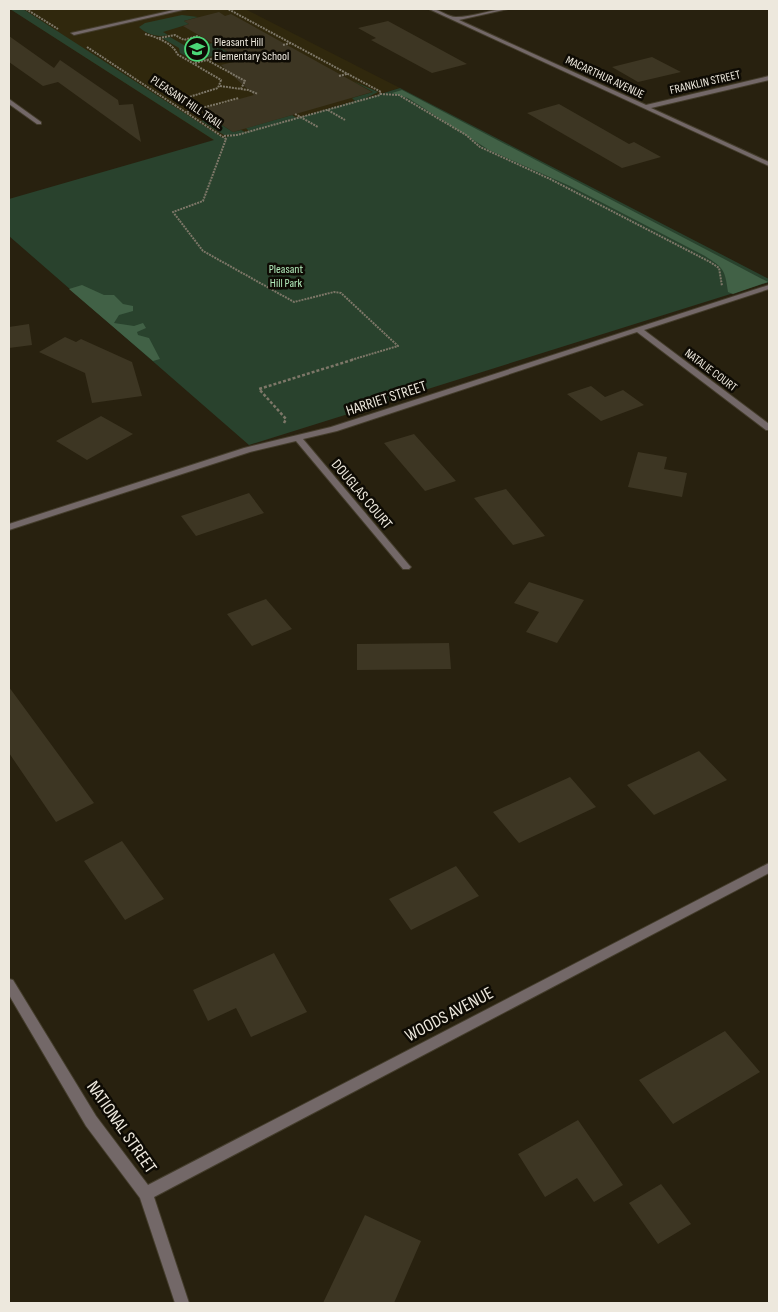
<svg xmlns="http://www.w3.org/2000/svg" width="778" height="1312" font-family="'Sofia Sans Condensed',sans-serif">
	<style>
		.built { fill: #30280d }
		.green { fill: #29422d }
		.forest { fill: #416146 }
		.building { fill: #3d3623 }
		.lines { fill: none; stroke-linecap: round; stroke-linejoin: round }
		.lane-casing { stroke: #443d2c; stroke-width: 2 }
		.street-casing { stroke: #443d2c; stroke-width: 2 }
		.path-far1 { stroke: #7d7768; stroke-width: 2; stroke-dasharray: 2 1; stroke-linecap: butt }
		.path { stroke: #7d7768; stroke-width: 2.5; stroke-dasharray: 3 2; stroke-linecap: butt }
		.lane { fill: #736868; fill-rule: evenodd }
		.street { fill: #736868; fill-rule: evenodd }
		.labels { text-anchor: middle; stroke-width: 5; stroke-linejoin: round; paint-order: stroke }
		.far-poi-label { font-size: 12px; fill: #ede8dd; stroke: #0e0b04; text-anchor: start }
		.far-street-label { font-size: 12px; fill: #ede8dd; stroke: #0e0b04 }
		.far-park-label { font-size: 12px; fill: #b2ebbb; stroke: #0e0b04 }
		.street-label { font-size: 15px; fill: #ede8dd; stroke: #0e0b04 }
		.near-street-label { font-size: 18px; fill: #ede8dd; stroke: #0e0b04 }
	</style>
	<rect width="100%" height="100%" fill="#28210f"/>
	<path class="built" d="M10,9h235l155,79 -185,53z"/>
	<path class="green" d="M10,9h13l200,129 10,-3h-9l-23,-14 10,-3 22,14 8,-2 4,2 4,-1 -3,-3 46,-13 5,3 58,-17 -3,-3 21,-6 -20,-11 25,11 -14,7 36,-11 369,191v3l-520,163 -240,-209v-37l205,-59z
		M182,15l16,2 -14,4 5,3 -26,8 5,3c-10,3 -22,-1 -29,-8l6,-4z
		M170,37l19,11 24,-5 15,9c-16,4 -31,11 -48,1l-1,-5 -17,-10z"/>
	<path class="forest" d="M402,90l366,192 -35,12 -5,-2c-3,-22 -4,-24 -23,-36l-135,-70 -81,-36 -81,-52 -16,-5z
		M82,285l22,10h10l9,9 10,2v5l-14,4 -5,8 20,3 9,-3 3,5 -9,4 1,3 11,3 11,21 -7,2 -84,-72z"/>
	<path class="building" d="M219,12l6,4 6,-2 141,78 -139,40 -34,-22 55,-15 -33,-30 16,-4 -14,-8 5,-1 -45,-26 6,-2 -5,-3z
		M388,21l79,43 -35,9 -61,-33 5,-2 -18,-10z
		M9,36l45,32 6,-8 58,40 1,5 14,-1 8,38 -83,-60 -15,4 -34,-24z
		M652,57l29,15 -43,10 -26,-15z
		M559,104l70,40 5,-2 27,15 -39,11 -95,-55z
		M29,324l3,21 -23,3v-21z
		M65,337l11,5 5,-3 51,23 10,34 -50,7 -7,-30 -46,-21z
		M591,386l14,11 18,-7 21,15 -43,16 -34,-27z
		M101,416l32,18 -46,26 -31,-19z
		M414,434l42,47 -31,10 -41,-48z
		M638,452l29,5 -3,12 23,4 -5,24 -54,-10z
		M506,489l39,47 -32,9 -39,-47z
		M249,493l15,20 -68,23 -15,-20z
		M529,582l55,18 -27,43 -31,-11 13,-20 -25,-9z
		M266,599l26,30 -40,17 -25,-32z
		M449,643l2,26 -94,1v-26z
		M9,687l44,60 41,56 -38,19 -47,-69z
		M699,751l28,29 -73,35 -27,-30z
		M570,777l26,30 -77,36 -26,-31z
		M122,841l42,58 -39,21 -41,-59z
		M456,866l23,30 -68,34 -22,-31z
		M274,953l33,59 -56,25 -15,-29 -28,13 -15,-31z
		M725,1031l35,41 -87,52 -34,-44z
		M578,1120l45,65 -29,17 -17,-24 -32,19 -27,-43z
		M661,1184l30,40 -33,20 -29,-41z
		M365,1215l56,26 -27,62h-71z"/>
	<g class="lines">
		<g class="lane-casing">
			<path id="lane" d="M178,9h9l-113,26 -3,-2z"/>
		</g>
		<g class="street-casing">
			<path id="street" d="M429,9c10,-1 18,8 27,8 18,0 35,-8 52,-8l-49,11 187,85 123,-29v4l-118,28 118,54v4z
				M9,99l32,23v2h-4l-28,-20z
				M769,285v4l-125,41 125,94v6h-3l-129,-98 -300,99 -34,8 106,126 2,2 -2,2h-6l-107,-128 -46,11 -241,78v-6l235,-76 87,-21z
				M769,863v10l-615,324 35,106h-14l-35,-105 -54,-72 -77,-131v-16l4,1 83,136 52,69z"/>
		</g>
		<path class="path-far1" d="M26,9l32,20
			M145,34c11,3 28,9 32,20l44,26 -3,8 -29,9
			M159,38l16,-3 9,5 13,-4 10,6
			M283,45l8,-2
			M87,47l139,92 -23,62 -30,11 30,39 91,51 40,-10 7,1 57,53 -47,14
			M207,60l20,-5
			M195,63l12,-3 38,21 -4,8
			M339,76l8,-2
			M220,86l28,4 10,4
			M380,94l19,1 67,40 14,12 70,32 160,83 9,6 3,18
			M328,110l17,10
			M187,112l52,-14
			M295,114l23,13
			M224,136l13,-1 143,-40 1,-3 -153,-83"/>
		<path class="path" d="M284,423l2,-4 -27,-30 96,-30"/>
		<use href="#lane" class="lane"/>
		<use href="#street" class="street"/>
	</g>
	<defs>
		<g id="school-ring" transform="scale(1.25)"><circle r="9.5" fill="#0e0b04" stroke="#4bd677" stroke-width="1.5"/><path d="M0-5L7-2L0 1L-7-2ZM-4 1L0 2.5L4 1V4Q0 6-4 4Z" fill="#4bd677"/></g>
	</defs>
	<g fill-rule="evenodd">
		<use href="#school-ring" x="197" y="49"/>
	</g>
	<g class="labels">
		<g class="far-poi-label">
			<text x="214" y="46">Pleasant Hill<tspan x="214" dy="14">Elementary School</tspan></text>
		</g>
		<g class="far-street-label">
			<text transform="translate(605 77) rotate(25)" y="4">MACARTHUR AVENUE</text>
			<text transform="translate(705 82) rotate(-13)" y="4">FRANKLIN STREET</text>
			<text transform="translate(187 102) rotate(34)" y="4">PLEASANT HILL TRAIL</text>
			<text transform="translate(711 370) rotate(37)" y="4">NATALIE COURT</text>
		</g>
		<g class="far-park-label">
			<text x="286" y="273">Pleasant<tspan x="286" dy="14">Hill Park</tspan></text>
		</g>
		<g class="street-label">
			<text transform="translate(386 398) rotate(-18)" y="5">HARRIET STREET</text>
			<text transform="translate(362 494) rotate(50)" y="5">DOUGLAS COURT</text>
		</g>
		<g class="near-street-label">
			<text transform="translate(449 1014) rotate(-28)" y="6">WOODS AVENUE</text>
			<text transform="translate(122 1127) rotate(55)" y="6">NATIONAL STREET</text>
		</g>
	</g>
	<rect width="778" height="1312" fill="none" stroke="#ede8dd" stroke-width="20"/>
</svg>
